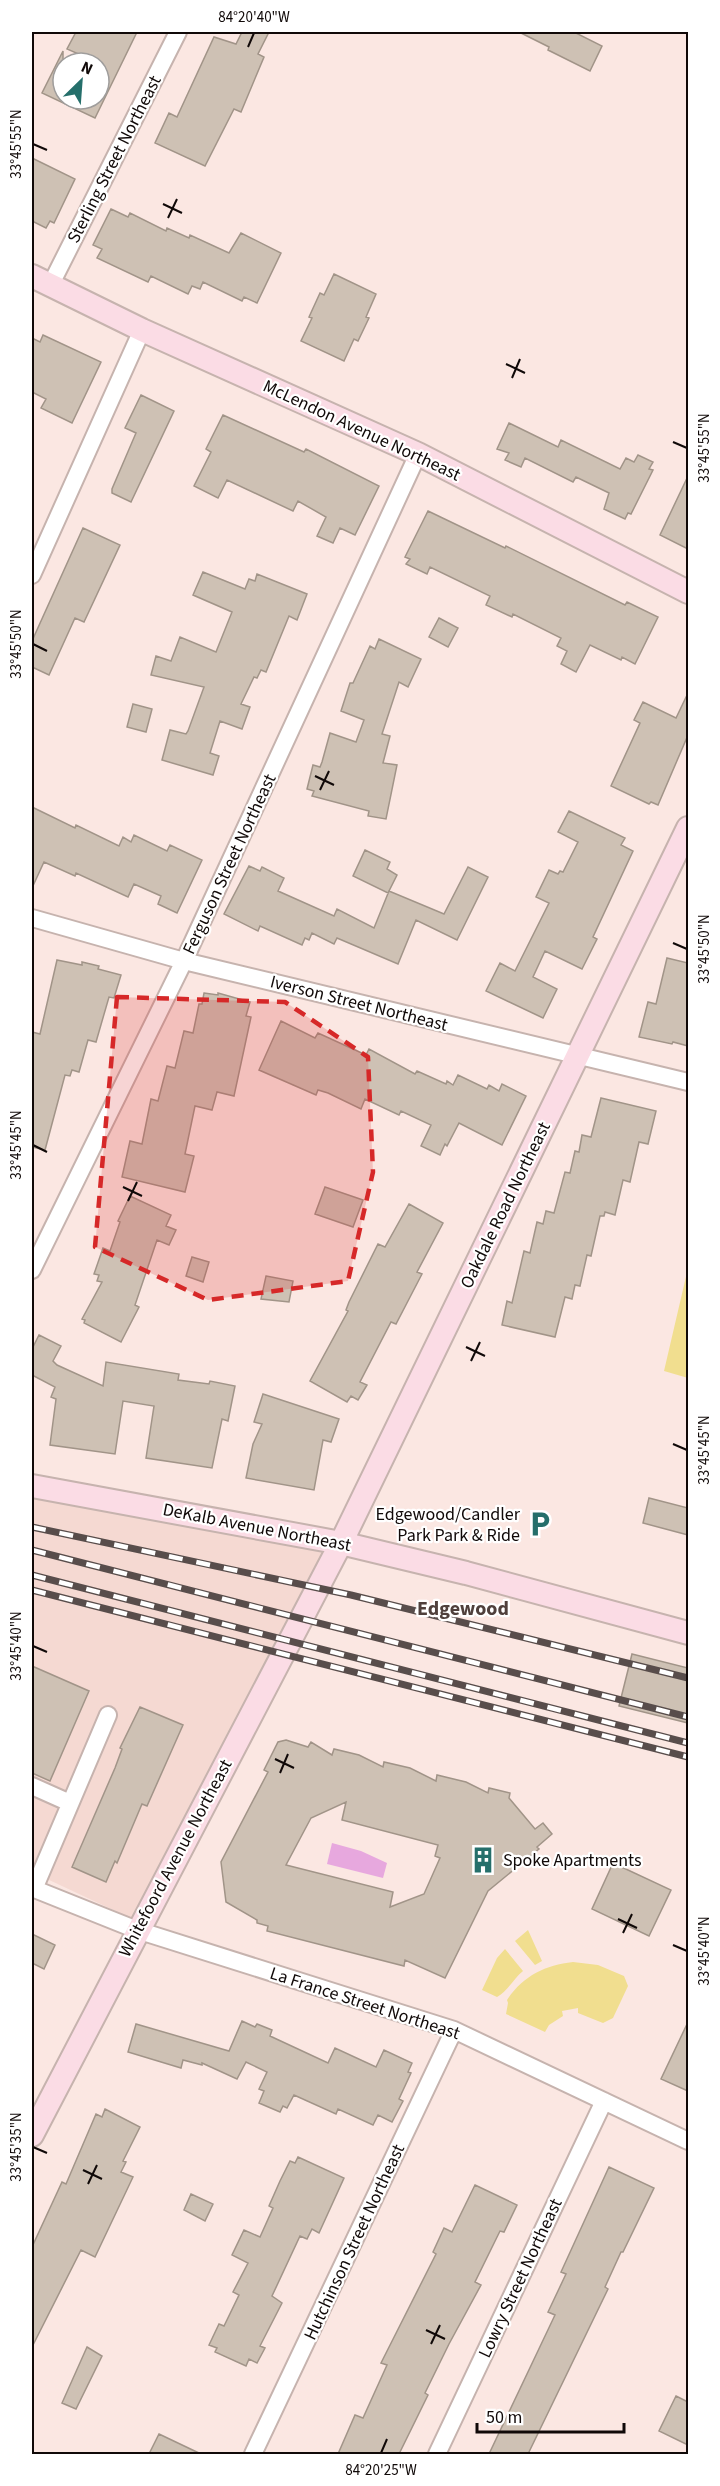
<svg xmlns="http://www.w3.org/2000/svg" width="720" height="2486" font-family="'Source Sans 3',sans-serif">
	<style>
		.built { fill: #f5d9d2 }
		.green { fill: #f1de8f }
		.water { fill: #e7a8de }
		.building { fill: #cec1b4; stroke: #a19488; stroke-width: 1.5; fill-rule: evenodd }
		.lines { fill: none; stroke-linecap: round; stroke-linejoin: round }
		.street-casing { stroke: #c6b3ae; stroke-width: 20 }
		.secondary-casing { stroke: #c6b3ae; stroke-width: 26 }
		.street { stroke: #fff; stroke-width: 16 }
		.secondary { stroke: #fbdce5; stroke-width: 22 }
		.rail-casing { stroke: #584d4b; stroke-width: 7 }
		.rail { stroke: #fff; stroke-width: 4.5; stroke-dasharray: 14; stroke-linecap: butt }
		.marked { fill: #d62828; fill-opacity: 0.2; stroke: #d62828; stroke-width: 4.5; stroke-dasharray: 12 8; stroke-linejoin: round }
		.ticks { fill: none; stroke: #100908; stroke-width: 2 }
		.labels { text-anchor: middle; stroke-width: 4.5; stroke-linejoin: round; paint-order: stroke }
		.street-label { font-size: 18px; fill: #100908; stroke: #fff }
		.poi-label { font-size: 18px; fill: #100908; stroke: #fff; text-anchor: end }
		.neighbourhood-label { font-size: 20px; font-weight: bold; fill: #4f403c; stroke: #fff }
		.neatline { fill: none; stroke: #100908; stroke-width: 2 }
		.ticks-label { font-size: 15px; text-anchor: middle; fill: #100908 }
	</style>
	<rect width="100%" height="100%" fill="#fbe7e2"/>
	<path class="built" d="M32,1484l311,55 -189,390 -122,-57z"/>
	<path class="green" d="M688,1268v110l-24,-7z
		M528,1930l14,31 -7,4 -20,-24z
		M505,1949l18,22c-9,7 -16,21 -26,26l-15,-7 15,-32z
		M573,1962l25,3 26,11 4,10 -15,32 -10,5 -25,-10v-5l-16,3 1,5 -14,9 -4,7 -39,-18 2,-11 -1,-3c16,-24 38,-35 66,-38z"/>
	<path class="water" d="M332,1843l29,8 26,12 -4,15 -56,-14z"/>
	<path class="building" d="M76,32h61l-42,86 -53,-25 21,-42v48h36v-36l-32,-14z
		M242,32h27l-11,22 6,3 -23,55 -7,-3 -29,57 -50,-23 14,-30 8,4 37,-80 22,7z
		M519,32h55l28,14 -12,25 -42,-21 1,-3z
		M32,158l43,21 -21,44 -4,-2 -4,7 -14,-7z
		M111,209l17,8 2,-4 36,18 1,-3 22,10 1,-3 39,18 12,-20 40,20 -24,50 -13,-6 -2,4 -39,-19 -3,7 -8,-3 -4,8 -37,-18 -3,6 -51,-24 5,-9 -9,-4z
		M334,274l42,20 -10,23 3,1 -11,23 -4,-2 -10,22 -43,-20 11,-23 -3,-1 11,-24 4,2z
		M43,335l58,27 -29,61 -31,-15 5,-9 -14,-7v-54l8,4z
		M141,395l33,16 -43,91 -19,-9v-4l24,-56 -11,-5z
		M223,415l81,37 2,-3 73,37 -24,49 -15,-7 -7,15 -16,-7 9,-19 -28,-16 -5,10 -66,-31 -9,18 -24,-12 17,-34 -5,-3z
		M509,423l49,24 3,-7 59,29 6,-11 8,4 4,-7 15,7 -4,7 4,1 -22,44 -3,-1 -3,6 -21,-10 5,-16 -33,-16 -3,5 -48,-24 -4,9 -16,-7 4,-7 -12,-4z
		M688,476v73l-28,-14z
		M428,511l77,37 1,-2 119,59 2,-3 31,15 -23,47 -13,-7 -1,3 -31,-15 -14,27 -15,-8 6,-13 -10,-5 4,-8 -48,-24 -1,3 -26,-12 4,-9 -60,-29 -3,7 -21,-10 4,-5 -5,-2z
		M83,528l37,17 -36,77 -9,-4 -26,57 -17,-8v-26z
		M203,572l42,17 4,-10 6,2 2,-7 50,20 -10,26 -8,-4 -23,56 -5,-2 -4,8 -3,-1 -13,27 9,3 -8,22 -22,-8 -10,32 9,3 -6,19 -51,-15 8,-30 16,4 2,-3 16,-44 -53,-12 5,-19 15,5 9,-24 36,15 16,-40 -39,-17z
		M439,618l19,10 -10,19 -19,-10z
		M379,639l42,20 -13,28 -9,-5 -17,52 8,2 -7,27 14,2 -11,54 -18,-3 1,-5 -57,-15 2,-5 -7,-2 6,-24 7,2 2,-5 8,-29 26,9 8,-22 -23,-9 9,-28h3l17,-37 5,3z
		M688,693v42l-30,70 -7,-3 -2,2 -38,-18 29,-63 -6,-3 9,-18 33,16z
		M133,704l19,5 -6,23 -19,-5z
		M32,807l43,21 1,-3 43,21 4,-9 8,5 3,-7 33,16 3,-6 32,15 -25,53 -19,-9 3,-8 -27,-12 -6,13 -52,-24 -1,3 -31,-14 -12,26z
		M569,811l56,27 -4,7 12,6 -40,86 4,2 -15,30 -37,-18 -12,26 24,12 -14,29 -57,-27 14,-28 15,8 34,-68 -13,-6 13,-27 9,4 2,-3 3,1 15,-30 -20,-10z
		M365,850l25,12 -3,7 10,6 -9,18 -35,-17z
		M249,866l11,5 2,-4 22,11 -6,13 56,25 3,-7 37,19 15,-37 55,23 24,-47 20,10 -31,63 -41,-20 -18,44 -61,-26 -3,6 -22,-11 -3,7 -4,-2 -3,7 -42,-19 -2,5 -34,-17z
		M667,958l21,5v83l-15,-4 -1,2 -33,-7 9,-35 8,2z
		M57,960l25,5v-3l17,4 -1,3 23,6 -7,23 -5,-1 -13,45 -8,-2 -9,32 -7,-2 -2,6 -5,-1 -20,75 -13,-3v-115l8,2z
		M204,993l14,2v-2l32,9 -4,14 5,1 -17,79 -17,-4 -5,18 -17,-4 -10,48 9,2 -9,36 -63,-15 8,-36 12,3 9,-45 7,2 9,-35 8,2 9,-37 9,2 6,-29h3z
		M281,1021l34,17 3,-5 48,22 3,-6 46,25 2,-3 29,13 1,-3 6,4 5,-10 29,14 2,-4 10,6 3,-7 24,12 -24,49 -43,-22 -12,23 -2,-2 -5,11 -19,-9 10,-21 -30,-14 -2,4 -34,-16 -4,10 -33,-16 -10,-3 -2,5 -57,-25z
		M601,1098l55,13 -8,33 -9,-2 -9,40 -7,-2 -8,35 -10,-3 -1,4h-4l-9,40 -4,-1 -7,31 -5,-1 -3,14 -7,-2 -10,40 -53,-12 5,-24 5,2 12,-52 6,2 7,-31 6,2 3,-13 8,2 11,-41 5,1 5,-22 4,1 3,-17 9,2z
		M325,1187l38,13 -10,27 -38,-13z
		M130,1196l41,19 -5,11 10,4 -7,15 -12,-5 -22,65 4,2 -18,35 -37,-19 1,-3 -3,-1 20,-37 -5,-1 2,-6 -5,-1 9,-26 7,3 10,-29 -2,-1z
		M409,1204l34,19 -26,49 5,2 -26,50 -5,-2 -31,60 7,3 -9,15 -7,-4 -4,6 -37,-21 38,-70 -2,-1 3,-8 29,-58 7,3z
		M192,1257l17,5 -6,20 -17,-6z
		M266,1276l27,5 -4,21 -28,-3z
		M39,1335l22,11 -8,15 4,4 46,21 3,-24 73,12 -1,6 31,4 1,-3 25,5 -7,35 -6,-2 -10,49 -66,-10 8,-52 -31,-5 -8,53 -65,-9 6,-46 -5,-2 4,-10 -23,-12v-26z
		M263,1394l76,25 -8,23 -8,-2 -9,50 -68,-12 7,-34 9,-20 -8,-2z
		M649,1498l39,10v27l-45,-12z
		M632,1654l56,14v55l-69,-17z
		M32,1666l57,25 -39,90 -18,-8z
		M140,1707l43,18 -36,81 -5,-2 -25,59 -2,-2 -9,21 -34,-15 43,-99 7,-19 -2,-1z
		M286,1740l22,7 3,-5 21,13 2,-6 25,6 24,12 1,-5 26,6 26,13 1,-6 29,7 22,11 1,-5 21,5 -1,5 26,31 8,-6 9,11 -15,13 2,2 -51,42 -43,87 -40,-18 -1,6 -137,-35 1,-5 -11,-3v-3l-31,-18 -5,-40 47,-90 -4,-2 14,-28zM346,1802l-4,18 96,25 -3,11 5,2 -16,36 -34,13 3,-15 -107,-27 25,-47z
		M613,1863l58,27 -22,46 -57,-27z
		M32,1934l23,11 -11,24 -12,-6z
		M242,2021l13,6 2,-3 15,6 -2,6 58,27 7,-15 41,19 8,-17 28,13 -4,9 3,1 -12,26 4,2 -11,21 -14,-7 -5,10 -35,-16 -2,5 -42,-19 -7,13 -4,-2 -3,6 -21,-9 5,-12 -5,-2 8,-17 -21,-10 -9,17 -35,-16v2l-19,-5 -2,8 -53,-16 8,-28 93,27z
		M688,2022v69l-27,-12z
		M105,2109l35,18 -17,34 3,1 -5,10 12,5 -38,80 -14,-7 -49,97v-100l30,-65 4,2 30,-70 6,3z
		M298,2157l46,21 -25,55 -7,-4 -5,10 -7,-3 -28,60 10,7 -22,43 5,2 -8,15 -8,-4 -3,7 -31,-14 2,-4 -8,-3 10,-21 5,2 15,-31 -6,-3 15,-29 -16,-8 12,-25 16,7 13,-29 -4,-2 11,-25 10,-20 5,2z
		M609,2167l45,21 -31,64h-2l-16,35 3,2 -80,165h-39l66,-139 -7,-3 18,-38 -5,-2z
		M475,2185l42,20 -13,27 -4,-1 -25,51 6,3 -32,59 -24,49 3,2 -29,59h-61l17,-39 8,3 24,-53 -6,-2 55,-109 -3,-2 11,-24 8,4z
		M191,2194l22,10 -8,17 -21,-11z
		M87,2347l15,9 -26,53 -14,-6z
		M676,2396l12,6v43l-29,-14z
		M159,2434l42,20h-52z"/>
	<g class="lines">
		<g class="street-casing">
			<path id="street" d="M50,286l128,-254
				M32,575l110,-245
				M32,918l152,43 504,121
				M32,1270l152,-309 234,-507
				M32,1786l38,17
				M32,1888l105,42 317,100 234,111
				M34,1889l74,-174
				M253,2454l201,-424
				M437,2454l167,-353"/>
		</g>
		<g class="secondary-casing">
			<path id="secondary" d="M32,276l110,54 276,124 270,138
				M32,1486l309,57 125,30 222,60
				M32,2135l309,-592 347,-715"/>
		</g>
		<use href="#street" class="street"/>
		<use href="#secondary" class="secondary"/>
		<g class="rail-casing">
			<path id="rail" d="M32,1527l319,68 337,83
				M32,1550l656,167
				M32,1575l656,168
				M32,1590l656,167"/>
		</g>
		<use href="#rail" class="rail"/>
	</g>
	<path class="marked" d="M117,997l168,5 83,55 5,115 -25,109 -140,19 -113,-53z"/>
	<path class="ticks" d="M248,47l6,-14M33,144l14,6M163,204l19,9M168,218l9,-19M506,364l19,9M512,378l8,-19M673,442l14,6M33,644l14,7M315,776l19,9M320,790l9,-19M673,943l14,6M33,1145l14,7M123,1187l19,9M128,1201l9,-19M466,1347l19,9M471,1361l9,-19M673,1444l14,6M33,1646l14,6M275,1759l19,9M280,1773l8,-19M618,1919l19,9M623,1933l9,-19M673,1945l14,6M33,2147l14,6M83,2170l19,9M88,2184l9,-19M426,2330l19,9M431,2344l9,-19M381,2453l6,-14"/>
	<defs>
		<g id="parking-bare" transform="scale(2.07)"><path d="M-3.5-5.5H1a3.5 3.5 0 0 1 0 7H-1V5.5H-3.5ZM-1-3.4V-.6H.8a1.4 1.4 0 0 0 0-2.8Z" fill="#256f6b" stroke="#fff" stroke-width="2.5" paint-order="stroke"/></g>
		<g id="building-bare" transform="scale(2.07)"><path d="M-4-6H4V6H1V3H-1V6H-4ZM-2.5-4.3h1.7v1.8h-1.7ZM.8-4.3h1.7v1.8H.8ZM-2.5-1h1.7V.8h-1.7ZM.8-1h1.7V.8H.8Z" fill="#256f6b" stroke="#fff" stroke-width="2.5" paint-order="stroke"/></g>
	</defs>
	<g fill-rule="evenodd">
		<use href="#parking-bare" x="540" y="1524"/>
		<use href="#building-bare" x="483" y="1860"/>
	</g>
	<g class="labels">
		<g class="street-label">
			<text transform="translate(114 159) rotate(-63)" y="6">Sterling Street Northeast</text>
			<text transform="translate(362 430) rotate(25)" y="6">McLendon Avenue Northeast</text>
			<text transform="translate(229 864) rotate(-65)" y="6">Ferguson Street Northeast</text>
			<text transform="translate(359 1003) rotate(14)" y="6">Iverson Street Northeast</text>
			<text transform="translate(505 1205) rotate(-64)" y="6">Oakdale Road Northeast</text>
			<text transform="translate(257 1527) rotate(11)" y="6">DeKalb Avenue Northeast</text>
			<text transform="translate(175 1858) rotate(-62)" y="6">Whitefoord Avenue Northeast</text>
			<text transform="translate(365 2003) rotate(18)" y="6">La France Street Northeast</text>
			<text transform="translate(354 2242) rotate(-65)" y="6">Hutchinson Street Northeast</text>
			<text transform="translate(520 2278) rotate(-65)" y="6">Lowry Street Northeast</text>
		</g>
		<g class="poi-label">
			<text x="520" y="1520">Edgewood/Candler<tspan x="520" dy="21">Park Park &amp; Ride</tspan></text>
			<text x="503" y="1866" text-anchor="start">Spoke Apartments</text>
		</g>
		<g class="neighbourhood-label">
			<text x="463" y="1615">Edgewood</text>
		</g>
	</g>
	<rect width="720" height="2486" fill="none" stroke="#ffffff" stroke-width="66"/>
	<g transform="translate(81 81) rotate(25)"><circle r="28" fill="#ffffff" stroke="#9f9d9c" stroke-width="1.5"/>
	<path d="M0-4.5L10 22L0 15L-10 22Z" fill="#256f6b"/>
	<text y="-9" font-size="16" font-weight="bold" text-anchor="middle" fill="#100908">N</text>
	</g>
	<path d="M477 2423v9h147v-9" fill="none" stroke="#100908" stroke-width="3"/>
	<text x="486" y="2423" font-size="18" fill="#100908" stroke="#ffffff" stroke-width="4.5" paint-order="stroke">50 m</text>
	<rect x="33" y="33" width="654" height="2420" class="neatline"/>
	<g class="ticks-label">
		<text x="254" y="22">84°20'40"W</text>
		<text transform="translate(16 144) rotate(-90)" y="5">33°45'55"N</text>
		<text transform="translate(704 448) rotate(-90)" y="5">33°45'55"N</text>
		<text transform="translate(16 644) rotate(-90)" y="5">33°45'50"N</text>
		<text transform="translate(704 949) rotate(-90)" y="5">33°45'50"N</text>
		<text transform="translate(16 1145) rotate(-90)" y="5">33°45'45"N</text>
		<text transform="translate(704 1450) rotate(-90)" y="5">33°45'45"N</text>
		<text transform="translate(16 1646) rotate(-90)" y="5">33°45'40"N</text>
		<text transform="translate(704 1951) rotate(-90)" y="5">33°45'40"N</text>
		<text transform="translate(16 2147) rotate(-90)" y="5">33°45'35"N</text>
		<text x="381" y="2475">84°20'25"W</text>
	</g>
</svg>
